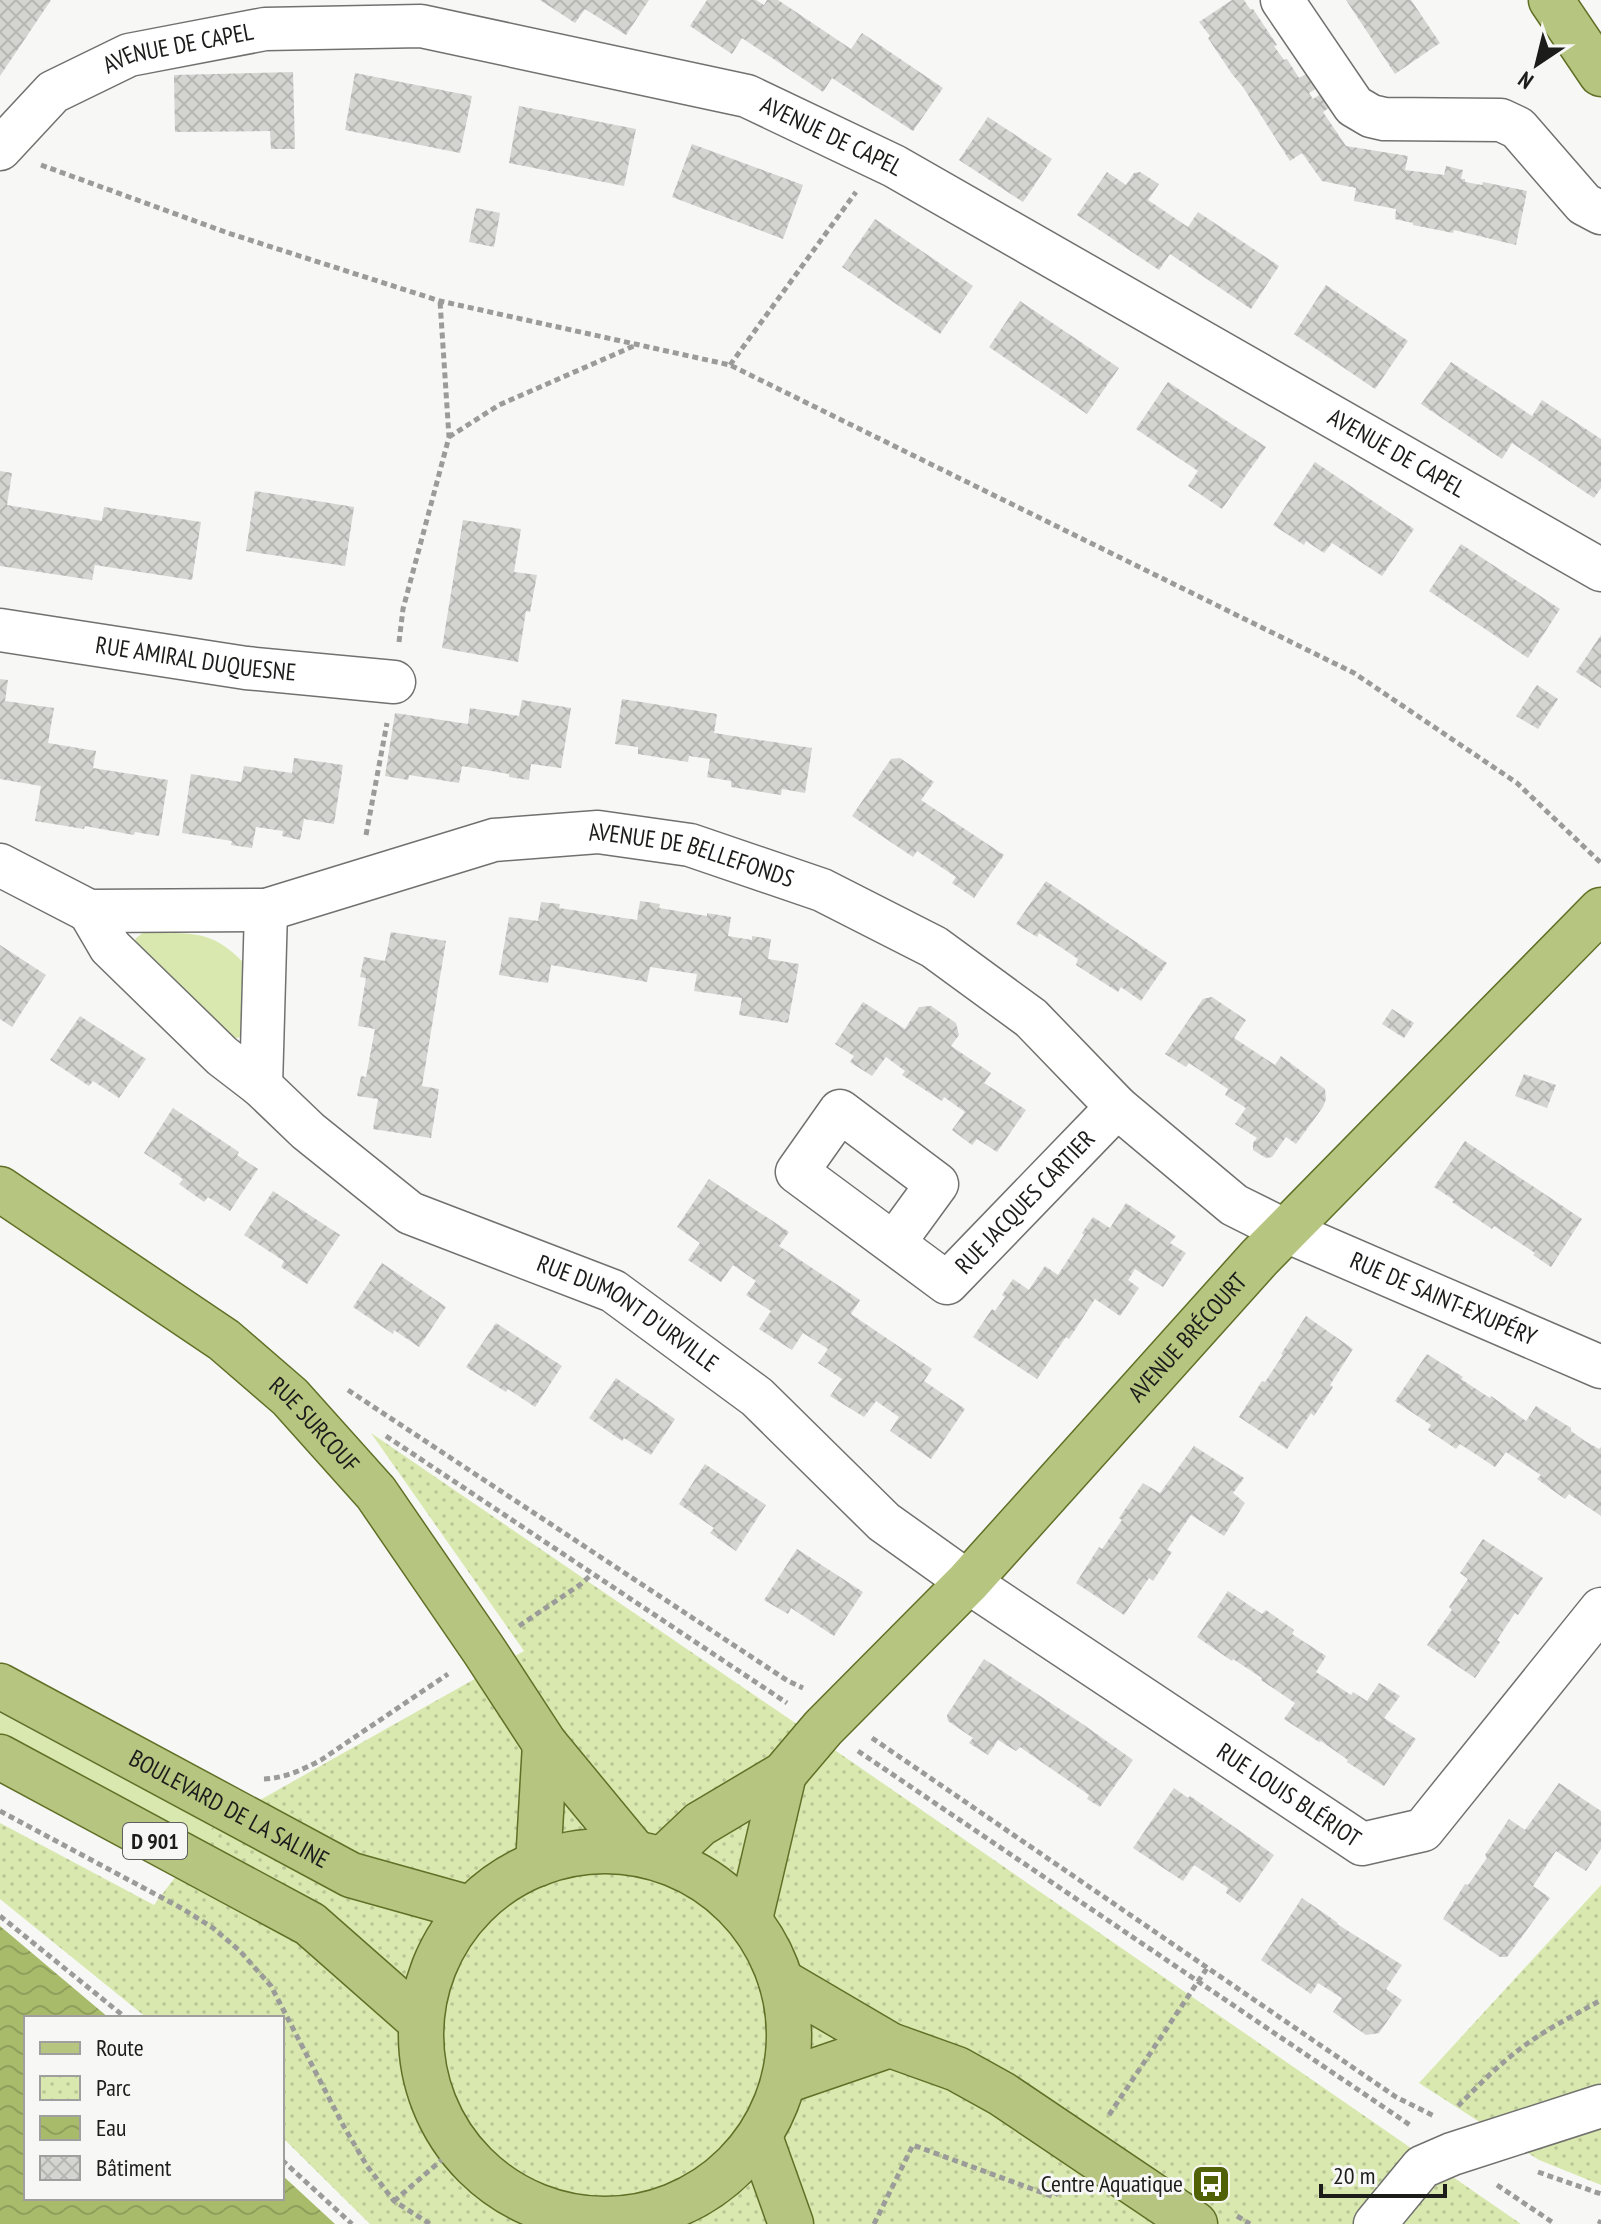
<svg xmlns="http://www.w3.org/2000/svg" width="1601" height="2224" font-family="'PT Sans Narrow',sans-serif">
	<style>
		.grass { fill: #d8e8ae }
		.park { fill: url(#park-dots) }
		.water { fill: url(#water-waves) }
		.building { fill: url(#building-cross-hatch) }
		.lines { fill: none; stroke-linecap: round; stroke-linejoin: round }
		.minor-casing { stroke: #71726f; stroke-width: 45 }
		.major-casing { stroke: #617026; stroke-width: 47 }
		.path { stroke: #9b9c9a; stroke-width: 5; stroke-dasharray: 6 4; stroke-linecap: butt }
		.minor { stroke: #fff; stroke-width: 42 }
		.major { stroke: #b6c580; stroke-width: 44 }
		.labels { text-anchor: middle; stroke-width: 6; stroke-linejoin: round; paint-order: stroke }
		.shield { fill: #f7f8f5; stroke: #5e5e5c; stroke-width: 2 }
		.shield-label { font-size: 22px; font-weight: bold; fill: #1c1c1b }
		.street-label { font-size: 24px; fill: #1c1c1b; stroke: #f7f8f5 }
		.poi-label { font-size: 24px; fill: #1c1c1b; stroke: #f7f8f5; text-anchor: end }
	</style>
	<defs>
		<pattern id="park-dots" width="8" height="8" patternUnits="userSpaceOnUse" patternTransform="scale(2)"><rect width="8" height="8" fill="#d8e8ae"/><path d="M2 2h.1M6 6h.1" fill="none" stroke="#b9c695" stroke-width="1.8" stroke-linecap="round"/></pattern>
		<pattern id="water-waves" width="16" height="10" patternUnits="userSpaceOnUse" patternTransform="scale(2)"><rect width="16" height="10" fill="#a7bb6b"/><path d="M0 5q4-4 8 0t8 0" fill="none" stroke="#8fa05c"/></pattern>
		<pattern id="building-cross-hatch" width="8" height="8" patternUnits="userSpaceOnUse" patternTransform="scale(2)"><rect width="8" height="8" fill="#d4d5d1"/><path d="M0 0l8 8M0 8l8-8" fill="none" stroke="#b5b6b3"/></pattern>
	</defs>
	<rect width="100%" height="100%" fill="#f7f8f5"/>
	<path class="grass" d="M144,932c50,3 66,-5 103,34l-2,68 -7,4 -16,2 -89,-94 3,-8z
		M0,1713l308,164 21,35 -329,-176z"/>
	<path class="park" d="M371,1433l468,320 682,471h-1151l-88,-87v-119h-135l-147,-119v-76l154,82 60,-79 310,-175z
		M1601,1885v300l-62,-25 -120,-77z"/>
	<path class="water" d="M0,1926l109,92h-83v180h256v-23l53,49h-335z"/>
	<path class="building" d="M0,0h51l-51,76z
		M540,0h109l-23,35 -41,-26 -10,14z
		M707,0h49l8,5 3,-5h11l73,49 11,-16 81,55 -30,43 -81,-53 -9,14 -81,-54 -10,16 -42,-28z
		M1232,0h12l6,9h3l24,36 -3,1 10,14 3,-1 12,19 9,-5 9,15 -8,5 4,6 9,-6 8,14 -7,5 23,34 62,10 -3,14 39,5 2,-9 17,4 -2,9h4v3l17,3 1,-3 44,9 -11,54 -62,-15 -1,3 -40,-8v-2l-18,-4 1,-10 -42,-8 2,-13 -34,-7 -20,-28 -12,8 -47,-74 -11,-13 -24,-36 2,-2 -11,-14z
		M1346,0h65l29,43 -45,31z
		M293,72l2,77h-24l-1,-18 -95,1 -1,-57z
		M355,73l117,23 -12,57 -115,-23z
		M519,106l117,23 -12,57 -115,-23z
		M988,117l64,42 -29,43 -64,-42z
		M692,144l111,41 -20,54 -111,-42z
		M1107,172l19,13 8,-12 6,-1 19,12 -11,16 40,27 10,-15 81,54 -28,43 -81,-55 -11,16 -82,-55z
		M476,208l24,5 -6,34 -25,-5z
		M875,219l98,67 -33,48 -98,-67z
		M1326,285l82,56 -33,48 -81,-55z
		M1020,301l99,67 -32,46 -98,-67z
		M1451,362l81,54 10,-16 59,39v49l-7,10 -82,-55 -10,16 -81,-55z
		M1168,382l98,65 -44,62 -34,-23 10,-15 -62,-42z
		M1315,462l99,67 -32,47 -50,-33 -8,10 -18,-12 -2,4 -31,-20z
		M0,471l12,2 -5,32 95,16 2,-14 97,15 -9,58 -97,-15 -3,15 -92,-14z
		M255,491l99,16 -9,59 -99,-15z
		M463,520l58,9 -7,43 23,3 -7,37 -4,-1 -8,51 -76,-14z
		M1461,544l99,65 -32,49 -99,-67z
		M1601,635v53l-25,-16z
		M0,679l8,1 -3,21 49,7 -6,35 48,8 -3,17 75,12 -9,56 -24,-4 -1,3 -49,-9 -1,3 -49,-8 6,-35 -41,-7z
		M1537,685l21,14 -20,30 -22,-13z
		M622,699l95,15 -3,19 98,15 -7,45 -23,-4 -1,6 -50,-8v-6l-24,-4 3,-18 -21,-3 -1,6 -50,-8v-7l-23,-3z
		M522,700l49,8 -10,60 -30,-4 -2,16 -20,-3v-3l-47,-8 -3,17 -50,-8 -1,5 -23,-4 10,-63 73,11 2,-16 49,8z
		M294,758l49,7 -9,59 -30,-5 -4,21 -18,-4 1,-5 -27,-4 -4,21 -21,-3 1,-4 -50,-8 9,-59 50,8 3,-16 48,7z
		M900,758l34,24 -13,18 83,55 -30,43 -22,-15 4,-6 -39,-26 -4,6 -61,-41 39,-57z
		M1046,881l121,82 -26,38 -20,-14 -3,5 -42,-27 2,-6 -19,-13 -20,-13 -2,4 -21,-13z
		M640,901l20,3 -1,4 48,8v-3l24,4 -3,19 24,4v-4l19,3 -3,20 31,5 -11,59 -49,-8 3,-17 -48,-7 3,-17 -47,-7 -3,15 -96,-17 -3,18 -49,-8 10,-58 29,4 3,-19 19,2 -1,4 78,12z
		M391,932l55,9 -24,145 17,3 -8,49 -58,-9 5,-30 -21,-3 4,-20 5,1 9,-48 -17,-3 8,-48 -6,-1 4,-20 21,4z
		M0,945l46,30 -34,52 -12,-8z
		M1212,997l34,23 -12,18 41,27 6,-9 44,33 1,10 -3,8 -27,37 -10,-7 -14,20 -6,1 -13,-8v-7l4,-5 -22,-14 11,-16 -21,-13 3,-6 -39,-26 -3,4 -21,-13 38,-55z
		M863,1002l42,27 14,-22 12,-1 25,17 3,12 -8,11 40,27 -7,10 42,27 -29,42 -20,-13 -5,6 -20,-15 13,-18 -21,-15 -2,4 -40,-26 3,-4 -19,-14 -14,19 -22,-14 4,-6 -19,-12z
		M1392,1009l22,14 -10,15 -22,-14z
		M80,1016l66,43 -27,39 -26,-17 -4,5 -39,-26z
		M1524,1074l32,11 -9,23 -32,-12z
		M173,1108l66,44 -2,3 21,14 -28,42 -22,-14 -4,5 -25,-18 4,-5 -39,-26z
		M1465,1141l117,78 -31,48 -18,-12 2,-2 -41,-27 -2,3 -40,-27 2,-2 -20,-13z
		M709,1179l80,53 -10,14 81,54 -9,14 81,55 -8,12 41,28 -34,50 -41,-28 9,-14 -23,-16 -12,16 -34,-21 12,-17 -24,-16 10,-14 -25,-16 -11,17 -33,-21 12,-18 -25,-16 10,-14 -23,-16 -12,17 -33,-22 12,-17 -23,-16z
		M273,1191l67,44 -33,49 -26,-17 3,-6 -40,-26z
		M1126,1203l50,33 -6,7 16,10 -23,34 -28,-18 -7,11 11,8 -19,28 -25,-17 -26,40 -3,-2 -29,42 -64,-42 19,-28 3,2 10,-14 -3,-2 11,-16 16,11 16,-24 13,9 26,-40 -2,-2 11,-16 17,11z
		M382,1263l64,44 -27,40 -25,-17 -1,4 -40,-27z
		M1306,1316l47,33 -23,36 3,2 -9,14 -10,15 -3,-3 -24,36 -48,-32 23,-36 3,1 18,-27 -2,-1z
		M496,1323l66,43 -27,41 -27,-18 -2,3 -40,-25z
		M1427,1354l36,23 -2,2 15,10 14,9 1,-2 35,25 10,-15 35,22v3l14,10 14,8 2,-2v69l-32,-22 -4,5 -28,-20 4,-4 -35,-23 -11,15 -35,-23 -4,5 -28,-19 3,-5 -36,-24z
		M616,1378l59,41 -24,36 -27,-17 -2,3 -33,-23z
		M1194,1446l50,32 -11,15 12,10 -21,33 -33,-21 -24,35 5,2 -19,29 -4,-3 -25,37 -48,-32 23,-36 3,2 20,-29 -3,-2 24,-35 17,10z
		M705,1464l61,41 -30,46 -26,-18 4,-5 -35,-24z
		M1483,1539l60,39 -25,37 -3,-2 -18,27 3,2 -25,36 -48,-33 25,-35 -3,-3 19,-28 -8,-6z
		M797,1549l66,43 -29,44 -43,-28 -3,6 -24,-14z
		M1228,1591l34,23 4,-4 28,20 -2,4 34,22 -10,16 35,23 2,-3 14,9 12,-18 21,13 -16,22 32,21 -32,47 -37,-24 1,-2 -27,-19 -2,1 -35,-23 11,-16 -34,-23 1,-2 -29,-19 -1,2 -35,-24z
		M984,1659l100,66 49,35 -33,47 -13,-8 2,-4 -69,-48 -4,4 -18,-11 -10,15 -19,-12 4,-5 -25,-17 -1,-6z
		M1559,1783l42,28v38l-15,22 -30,-20 -23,35 17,12 -43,59h-7l-57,-38 22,-35 3,1 19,-27 -2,-3 24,-36 16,11z
		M1174,1788l14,10 2,-2 84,59 -34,48 -14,-10 2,-5 -34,-23 -11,16 -50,-33z
		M1302,1898l36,25 -1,1 65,41 -16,24 16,11 -23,33 -13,2 -33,-23 9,-14 -24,-15 -7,11 -50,-34z"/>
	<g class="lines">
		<g class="minor-casing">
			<g id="minor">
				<path d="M1282,0l72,106 17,10 13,3 117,1 17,8 66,76 17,9"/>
				<path id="s1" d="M0,149l53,-57 76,-37 136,-26 156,-3 326,70 147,70 707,404"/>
				<path id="s2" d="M0,630l246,38 148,14"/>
				<path id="s3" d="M0,865l89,46 177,-1 228,-70 104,-8 92,13 132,45 112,57 97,71 86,89 117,98 52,26 315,136"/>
				<path id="s4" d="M89,911l21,36 112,109 39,30 47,45 102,82 203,78 144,106 127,125 84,60 394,262 61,-14 178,-221"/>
				<path d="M261,1086l5,-176"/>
				<path id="s5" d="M894,1243l43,-59 -97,-73 -43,61 150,111 170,-176"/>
				<path d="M1375,2224l47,-57 30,-13 149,-48"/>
			</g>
		</g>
		<g class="major-casing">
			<g id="major">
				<path d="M1551,0l50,74"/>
				<path id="s6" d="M0,1189l224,151 66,57 86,96 107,156 62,95 90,109"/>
				<path id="s7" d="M0,1686l351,189 118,33"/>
				<path d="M0,1757l310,167 109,96"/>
				<circle cx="605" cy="2035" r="184"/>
				<path id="s8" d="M664,1858l36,-34 84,-50 39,-46 145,-146 291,-324 342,-348"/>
				<path d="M538,1864l7,-120"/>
				<path d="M750,1919l34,-145"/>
				<path d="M781,1981l109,64 67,24 45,25 193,130"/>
				<path d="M785,2081l105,-36"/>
				<path d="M760,2137l31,87"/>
			</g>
		</g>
		<path class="path" d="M41,165l187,68 212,68 290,64 624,308 163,110 84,80
			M730,365l126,-173
			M449,437l50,-32 137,-60
			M399,642l4,-33 46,-172 -9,-136
			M366,835l21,-112
			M348,1390l440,291 15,7
			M386,1436l401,267
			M519,1626l62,-42 11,-10
			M872,1738l524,359 38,19
			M858,1751l552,374
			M264,1779c21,-1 38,-9 57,-19l127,-86
			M0,1811l183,98 30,19 27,23 31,35 72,139 24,41 27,35 36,23
			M0,1916l126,102
			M1458,2106c21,-21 42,-43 66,-60 24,-18 51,-31 77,-46
			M1109,2115l98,-147
			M282,2160l70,64
			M1538,2172l63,22
			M1497,2185l58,39
			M394,2201l64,-55
			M1237,2216l13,8
			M874,2224l39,-79 141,52 7,-11
			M1599,2224l2,-4"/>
		<use href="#minor" class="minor"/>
		<use href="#major" class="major"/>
	</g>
	<defs>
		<g id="bus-square" transform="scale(2)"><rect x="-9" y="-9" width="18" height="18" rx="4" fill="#516106" stroke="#f7f8f5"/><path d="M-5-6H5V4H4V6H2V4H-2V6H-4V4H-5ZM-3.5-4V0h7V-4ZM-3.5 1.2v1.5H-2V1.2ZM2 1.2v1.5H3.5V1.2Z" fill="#fff"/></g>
	</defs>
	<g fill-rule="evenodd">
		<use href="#bus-square" x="1211" y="2184"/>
	</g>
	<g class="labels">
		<rect class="shield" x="123" y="1823" width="64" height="36" rx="6"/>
		<g class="shield-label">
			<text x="155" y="1849">D 901</text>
		</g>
		<g class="street-label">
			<text dy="8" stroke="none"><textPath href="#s1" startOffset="212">AVENUE DE CAPEL</textPath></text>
			<text dy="8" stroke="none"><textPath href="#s1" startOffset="884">AVENUE DE CAPEL</textPath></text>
			<text dy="8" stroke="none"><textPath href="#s1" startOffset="1532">AVENUE DE CAPEL</textPath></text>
			<text dy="8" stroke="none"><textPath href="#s2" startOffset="198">RUE AMIRAL DUQUESNE</textPath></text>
			<text dy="8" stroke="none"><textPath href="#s3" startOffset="716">AVENUE DE BELLEFONDS</textPath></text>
			<text dy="8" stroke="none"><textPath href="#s5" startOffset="568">RUE JACQUES CARTIER</textPath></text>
			<text dy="8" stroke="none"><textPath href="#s3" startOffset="1604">RUE DE SAINT-EXUPÉRY</textPath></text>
			<text dy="8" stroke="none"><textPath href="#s4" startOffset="684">RUE DUMONT D'URVILLE</textPath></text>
			<text dy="8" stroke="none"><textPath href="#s8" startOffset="742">AVENUE BRÉCOURT</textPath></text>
			<text dy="8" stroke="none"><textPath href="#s6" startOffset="394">RUE SURCOUF</textPath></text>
			<text dy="8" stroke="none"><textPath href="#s4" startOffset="1506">RUE LOUIS BLÉRIOT</textPath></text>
			<text dy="8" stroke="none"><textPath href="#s7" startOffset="260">BOULEVARD DE LA SALINE</textPath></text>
		</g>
		<g class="poi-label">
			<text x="1183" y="2192">Centre Aquatique</text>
		</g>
	</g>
	<rect x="24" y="2016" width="260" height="184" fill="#f7f8f5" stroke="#9fa09e" stroke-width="2"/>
	<rect x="40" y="2042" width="40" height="12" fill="#b6c580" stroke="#9fa09e" stroke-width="2"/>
	<text x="96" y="2056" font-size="24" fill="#1c1c1b">Route</text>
	<rect x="40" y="2076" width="40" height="24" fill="url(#park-dots)" stroke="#9fa09e" stroke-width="2"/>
	<text x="96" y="2096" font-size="24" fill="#1c1c1b">Parc</text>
	<rect x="40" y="2116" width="40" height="24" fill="url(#water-waves)" stroke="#9fa09e" stroke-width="2"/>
	<text x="96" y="2136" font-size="24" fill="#1c1c1b">Eau</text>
	<rect x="40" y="2156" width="40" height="24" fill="url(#building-cross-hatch)" stroke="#9fa09e" stroke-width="2"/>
	<text x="96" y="2176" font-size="24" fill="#1c1c1b">Bâtiment</text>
	<g transform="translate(1537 64) rotate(215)" stroke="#f7f8f5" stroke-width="6" paint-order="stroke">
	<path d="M0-6L14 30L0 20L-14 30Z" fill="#1c1c1b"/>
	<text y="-12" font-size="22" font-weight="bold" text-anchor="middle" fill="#1c1c1b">N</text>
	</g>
	<path d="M1321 2184v12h124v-12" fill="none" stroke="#1c1c1b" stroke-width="4"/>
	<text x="1333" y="2184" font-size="24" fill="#1c1c1b" stroke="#f7f8f5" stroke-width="6" paint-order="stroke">20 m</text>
</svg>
